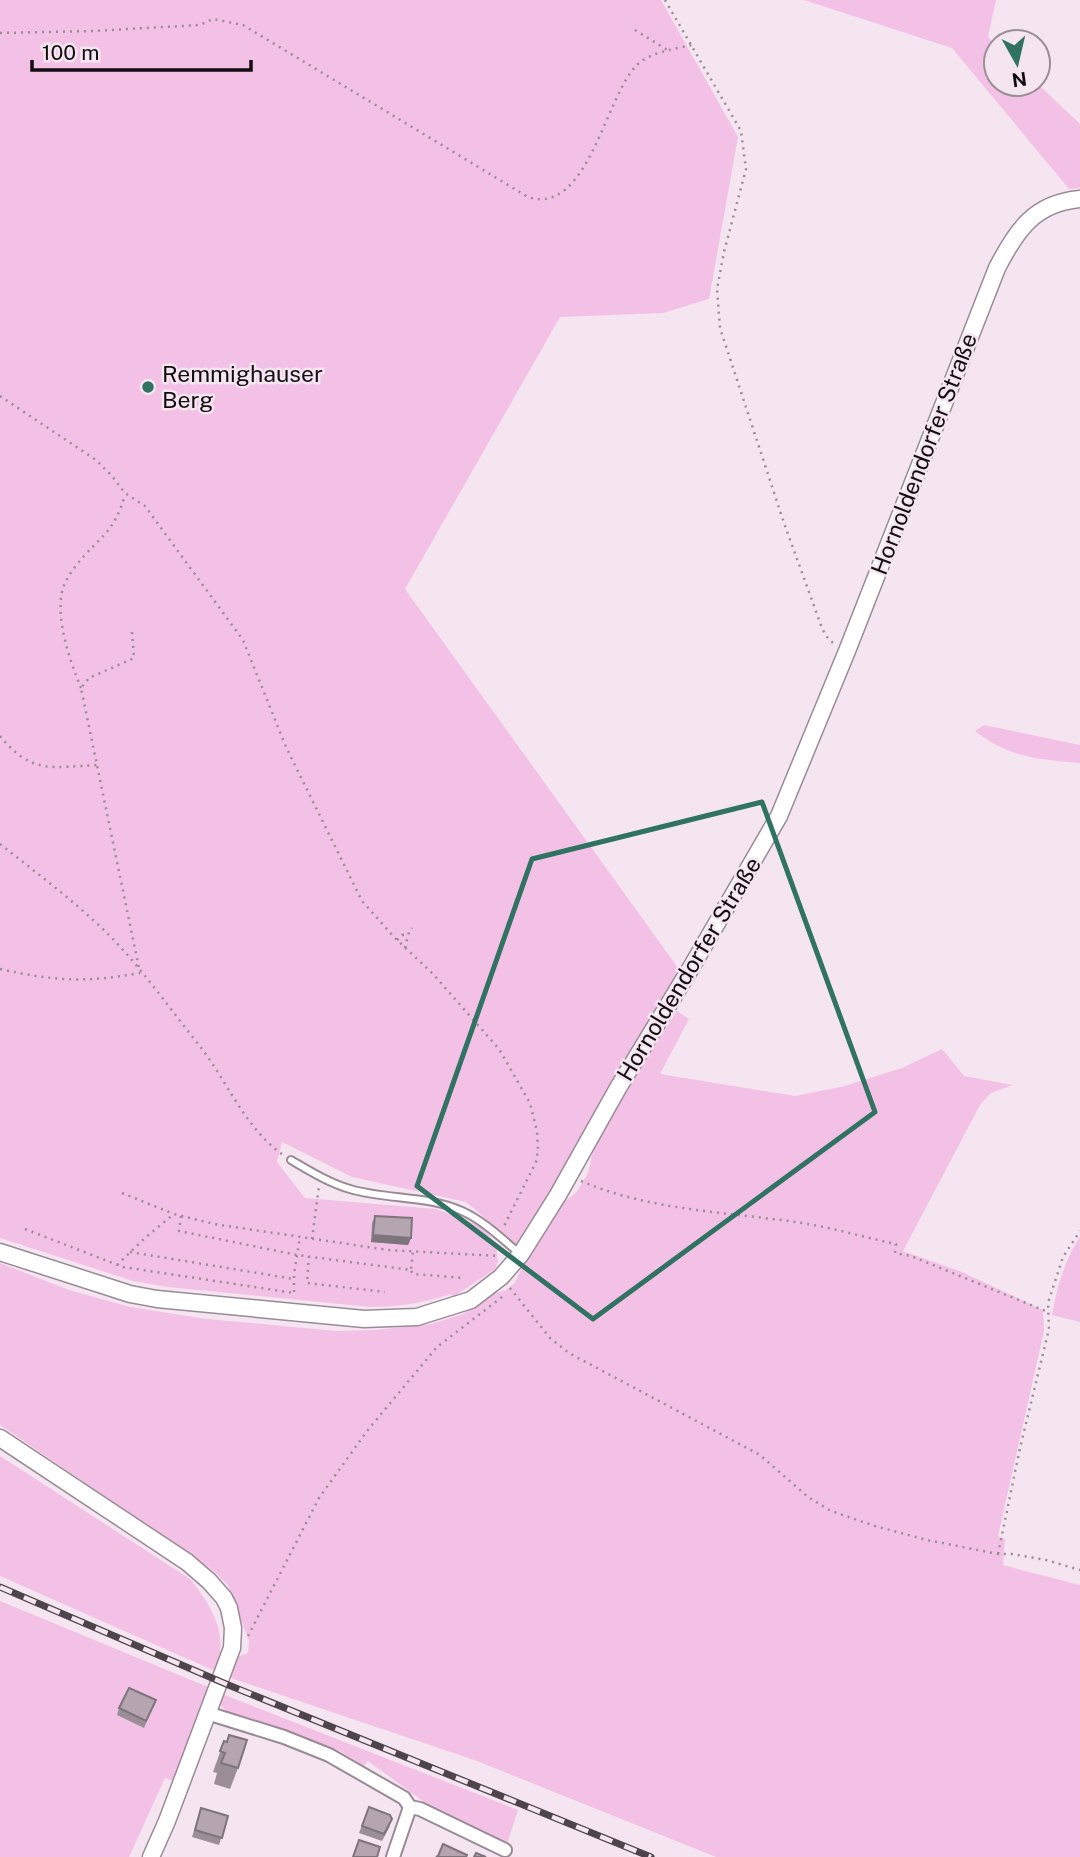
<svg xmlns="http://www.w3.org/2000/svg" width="1080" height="1857" font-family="'Public Sans',sans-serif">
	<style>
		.green { fill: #f4c1e6 }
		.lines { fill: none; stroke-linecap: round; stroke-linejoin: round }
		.service-casing { stroke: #998b95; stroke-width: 10 }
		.minor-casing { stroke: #998b95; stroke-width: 16 }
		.tertiary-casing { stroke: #998b95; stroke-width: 19 }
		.path { stroke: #988d95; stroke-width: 2.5; stroke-dasharray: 2 5; stroke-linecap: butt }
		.service { stroke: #fff; stroke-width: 6 }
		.minor { stroke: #fff; stroke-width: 12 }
		.tertiary { stroke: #fff; stroke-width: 16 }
		.rail-casing { stroke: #4d454b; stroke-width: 7 }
		.rail { stroke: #f5e5f0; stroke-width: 4.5; stroke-dasharray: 13; stroke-linecap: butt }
		.wall { fill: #9b8e97 }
		.shaded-wall { fill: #7e747b }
		.building { fill: #b4a5b0; stroke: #7e747b; stroke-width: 2 }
		.marked { fill: none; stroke: #317363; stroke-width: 5; stroke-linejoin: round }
		.poi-dot { fill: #317363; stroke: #f5e5f0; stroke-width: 2.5 }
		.labels { text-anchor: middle; stroke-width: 5; stroke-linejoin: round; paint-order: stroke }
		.poi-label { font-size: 23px; fill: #120d11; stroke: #f5e5f0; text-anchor: start }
		.street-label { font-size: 23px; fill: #120d11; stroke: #f5e5f0 }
	</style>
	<rect width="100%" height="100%" fill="#f5e5f0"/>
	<path class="green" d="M0,0h661l77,137 -29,162 -46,14 -103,4 -155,272 276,383 -163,274 -52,-44 -114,-25 -70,-35 -5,20 28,36 131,11 47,18 13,18 2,17 -3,7 -42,28 -2,-3c-28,9 -52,13 -81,13l-202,-20 -35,-6 -133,-43z
		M804,0h192l-8,37 8,8v39h42l42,40v64l-11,1 -117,-141z
		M984,725l96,20v18c-43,-4 -70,-5 -105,-32z
		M677,1011l12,8 -29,55 135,22 50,-10 57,-18 40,-19 22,27 49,9 -22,8 -11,12 -77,146 59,21 81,38 1,21 -46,205 7,3 -2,26 77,20v272h-364l-239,-96 -249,-84 9,-20 11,-4 1,-12 -21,-56 -18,-17 -210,-143v-162l69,27 61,17 77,12 129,12 39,-1 56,-6 32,-10 32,-21 9,-2 11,-8 11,-25 30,-50 20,-15 12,-20 6,-26 32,-57z
		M1080,1237v85l-28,-7c5,-28 12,-54 28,-78z
		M0,1456l190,123c22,27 40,57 25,92l-215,-95z
		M0,1601l208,86 -35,94 -8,-3 -36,79h-129z
		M222,1694l296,116 -11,34 -76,-37 -63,-46 -4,5 -24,-15 -113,-39 -8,-9z"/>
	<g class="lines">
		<g class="service-casing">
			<path id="service" d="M291,1160c19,11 38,23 59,29 36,11 77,6 112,22 22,10 39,27 57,42"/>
		</g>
		<g class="minor-casing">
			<path id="minor" d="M207,1713l77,24 45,18 75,43 6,9
				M393,1857l17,-50 10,2 85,41"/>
		</g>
		<g class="tertiary-casing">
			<path id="tertiary" d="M0,1252l130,42 27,5 207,20 53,-2 54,-17 30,-23 20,-23 37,-59 60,-107 74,-122 87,-150 68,-165 150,-383c19,-37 37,-65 83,-69
				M0,1438l187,124 22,19 15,17 5,10 4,20 -1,20 -65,173 -16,36"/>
		</g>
		<path class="path" d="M665,0l76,131 5,38 -22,83 -7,37 3,39 64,195 38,105 4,8 8,8
			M635,30l34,21
			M0,33l92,-2 108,-6 13,-6 30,6 285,172c60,20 78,-103 109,-132 13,-13 38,-16 55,-20
			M0,396l96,64 16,16 13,17 20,13 98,134 43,107 76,154 32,36 39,37 66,75 31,54 7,28 1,18 -2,13 -32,64
			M132,632l2,26 -45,20 -8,10 59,285
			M81,688c-11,-27 -29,-77 -16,-105 4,-9 12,-19 19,-27 23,-25 30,-26 41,-61
			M0,736c32,39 52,31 98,29
			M0,844c38,30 77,59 111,93 32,33 59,72 88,108 29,37 45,82 84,110
			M397,940l5,-5 6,-1
			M405,948l4,-16 3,-4
			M0,969c54,12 85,14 140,4
			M581,1181c67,29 144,31 215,41 34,5 67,15 100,22l-1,9 16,3 137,56
			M122,1193l52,21
			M181,1216l-2,15 118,24 114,15 2,-19
			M25,1229l98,38 171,26
			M312,1239l7,-53
			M130,1252l164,27
			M309,1256l-2,27 78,9
			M117,1265l29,-28 28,-23 40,10 174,26 111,6
			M411,1271l2,3 52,4
			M510,1288l40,50 19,15 191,102 48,42 23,14 44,15 52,14 71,14h14l34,6 34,10
			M294,1292v-18l6,-37
			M998,1554l22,-106 29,-119 -1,-26 15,-46 17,-26
			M248,1636l71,-138 48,-67 70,-84 69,-53"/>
		<use href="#service" class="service"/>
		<use href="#minor" class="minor"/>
		<use href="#tertiary" class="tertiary"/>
		<g class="rail-casing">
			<path id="rail" d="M0,1587l226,97 425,173"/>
		</g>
		<use href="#rail" class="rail"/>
	</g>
	<path class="wall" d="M375,1216l36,22 -3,7 -37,-3 1,-19z
		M153,1707l-9,21 -27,-13 2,-7z
		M224,1741l14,27 -8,21 -16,-5 3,-11 -4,-1z
		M369,1807l21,19 -8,15 -23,-8z
		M201,1808l27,8 -9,29 -27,-8z"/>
	<path class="shaded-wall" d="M373,1235l38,3 -3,7 -37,-3z"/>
	<path class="building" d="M375,1216l37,2 -1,20 -38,-3z
		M129,1688l27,12 -10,21 -27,-13z
		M229,1735l18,5 -9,28 -17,-5 4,-10 -5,-2 4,-10 3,1z
		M369,1807l21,8 2,4 -8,15 -22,-8z
		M201,1808l27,8 -6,22 -27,-8z
		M359,1840l21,7 -3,10h-24z
		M443,1844l24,11 -1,2h-30l2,-1z
		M476,1853l10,4h-12z"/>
	<path class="marked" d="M762,802l113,310 -282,207 -176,-133 115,-327z"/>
	<circle class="poi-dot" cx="148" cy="387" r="7"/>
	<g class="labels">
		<g class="poi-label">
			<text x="162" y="382">Remmighauser<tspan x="162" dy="26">Berg</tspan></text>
		</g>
		<g class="street-label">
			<text transform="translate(924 454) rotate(-69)" y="8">Hornoldendorfer Straße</text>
			<text transform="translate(689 969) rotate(-59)" y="8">Hornoldendorfer Straße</text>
		</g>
	</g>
	<g transform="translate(1017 63) rotate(172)"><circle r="33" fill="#f5e5f0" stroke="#9a8f97" stroke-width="2"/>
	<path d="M0-5L12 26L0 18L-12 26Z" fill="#317363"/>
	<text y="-10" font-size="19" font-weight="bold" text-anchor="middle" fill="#120d11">N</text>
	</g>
	<path d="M32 60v10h219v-10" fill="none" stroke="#120d11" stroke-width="3.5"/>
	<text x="42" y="60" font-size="21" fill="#120d11" stroke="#f5e5f0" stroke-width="5" paint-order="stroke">100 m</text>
</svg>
